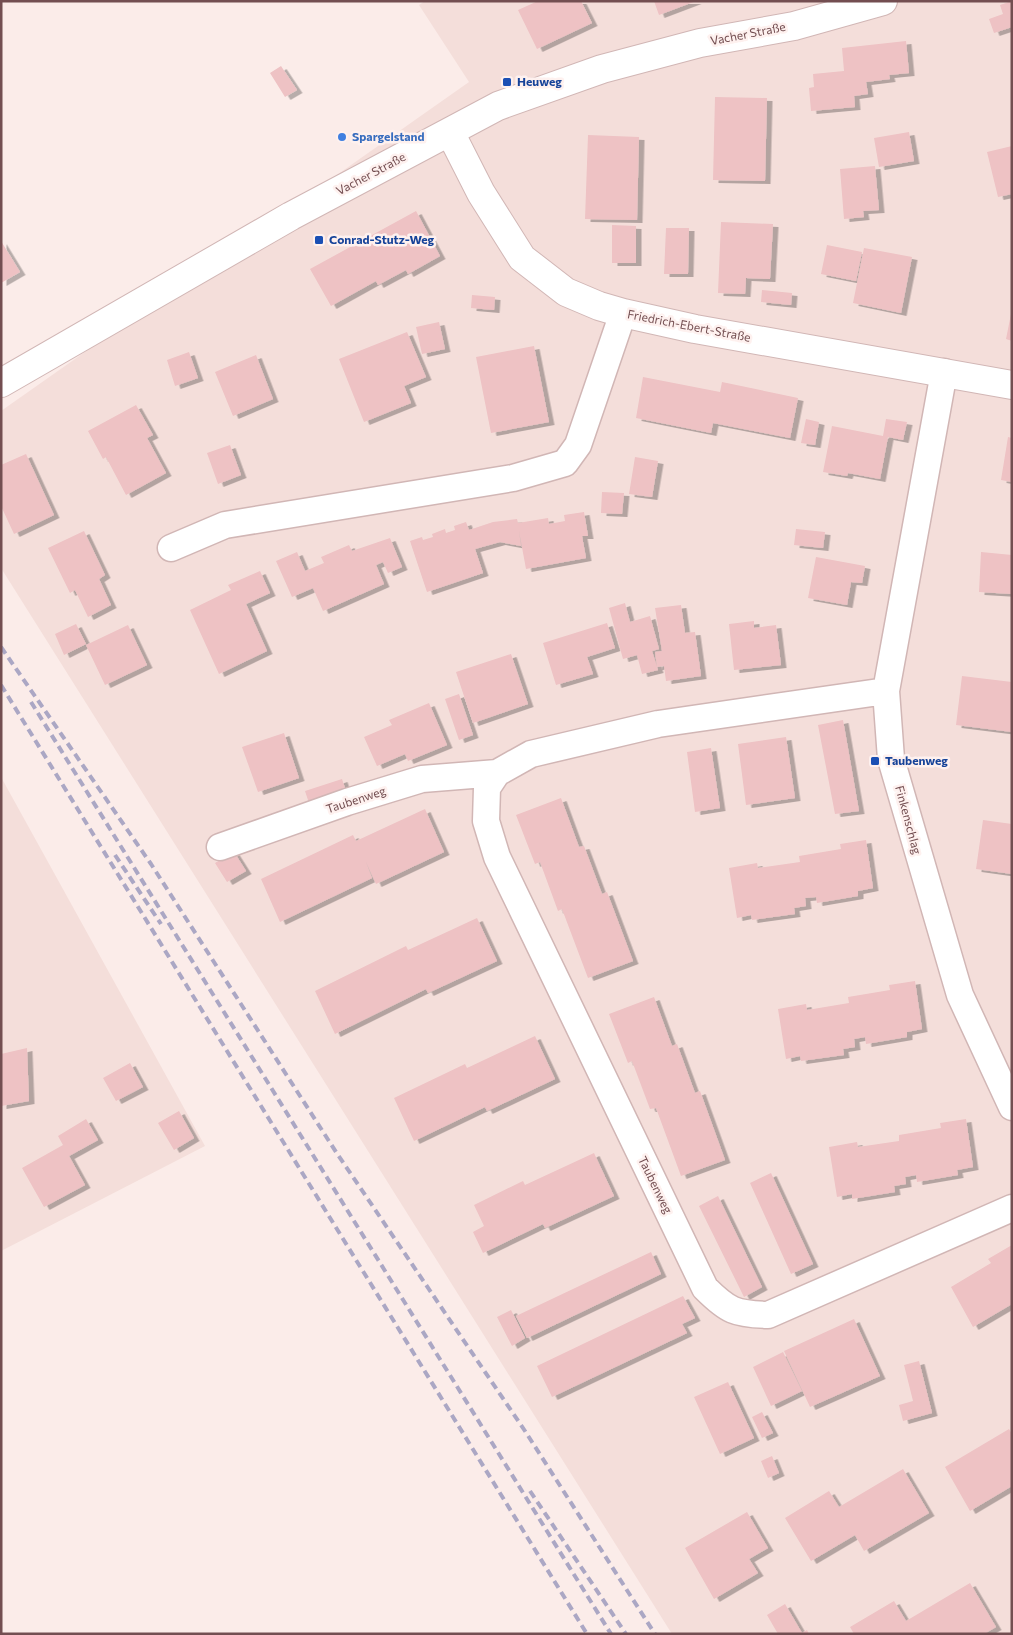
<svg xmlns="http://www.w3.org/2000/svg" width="1013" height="1635" font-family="Commissioner,sans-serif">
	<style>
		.residential { fill: #f4deda }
		.building { fill: #eec2c4; filter: url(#shadow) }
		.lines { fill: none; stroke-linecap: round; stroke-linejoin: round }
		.minor-casing { stroke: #d1b6b5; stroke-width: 29 }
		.tertiary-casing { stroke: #d1b6b5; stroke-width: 30 }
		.minor { stroke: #fff; stroke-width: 26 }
		.tertiary { stroke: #fff; stroke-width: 28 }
		.rail { stroke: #aba7c4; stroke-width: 4; stroke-dasharray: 8 5; stroke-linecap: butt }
		.transit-dot { fill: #1a4fb4; stroke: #fef1ef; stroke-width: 2 }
		.shop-dot { fill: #3f7fe0; stroke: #fef1ef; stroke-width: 2 }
		.labels { text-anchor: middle; stroke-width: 5; stroke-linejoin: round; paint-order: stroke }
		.street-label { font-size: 12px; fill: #734e51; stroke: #fef1ef }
		.transit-label { font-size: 12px; font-weight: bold; fill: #164399; stroke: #fef1ef; text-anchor: start }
		.shop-label { font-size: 12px; font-weight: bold; fill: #366cbe; stroke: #fef1ef; text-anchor: start }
	</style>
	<defs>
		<filter id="shadow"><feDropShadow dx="5.5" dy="3" stdDeviation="0" flood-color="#0004"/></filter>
	</defs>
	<rect width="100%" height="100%" fill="#fbece9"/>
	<path class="residential" d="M425,1h587v1633h-340l-671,-1066v-157l468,-329 -50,-77z
		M1,777l204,369 -204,105z"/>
	<path class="building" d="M538,1h43l11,22 -55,26 -19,-39z
		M654,1h42l-37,14z
		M1012,1v26l-18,6 -5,-14 14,-5 -3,-9z
		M906,41l3,32 -20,2 1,4 -24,3 2,12 -14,2 1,11 -44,4 -2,-23 5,-1 -1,-13 31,-3 -2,-23z
		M281,66l16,24 -12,7 -15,-24z
		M715,97l52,1 -2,83 -52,-1z
		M909,132l5,29 -35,6 -5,-29z
		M588,135l51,2 -2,83 -52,-1z
		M1012,146v48l-14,3 -11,-45z
		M875,166l4,44 -16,1 1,6 -20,2 -4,-50z
		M416,211l24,45 -32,18 -2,-4 -28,15 -2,-4 -45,25 -21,-37z
		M721,222l52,2 -3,55 -24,-1 -1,16 -27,-1z
		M612,225l24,1v37h-24z
		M666,228h23l-1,46h-24z
		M1,241l19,31 -19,11z
		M827,245l35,7 -6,29 -35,-7z
		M864,248l48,9 -11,56 -48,-10z
		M762,290l30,3 -1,12 -30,-3z
		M472,295l23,2 -1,13 -23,-2z
		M1011,314h1v27l-6,-2z
		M439,322l6,27 -23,5 -6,-27z
		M407,332l19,45 -22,9 7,17 -47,19 -25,-63z
		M534,346l15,76 -58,11 -15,-76z
		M189,352l9,26 -23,8 -8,-26z
		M256,355l17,44 -40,17 -18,-44z
		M643,377l77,15 2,-10 76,16 -8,40 -77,-15 -2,10 -75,-15z
		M136,405l17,30 -6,3 19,35 -40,22 -20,-38 -3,2 -15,-28z
		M806,419l13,3 -4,23 -14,-2z
		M886,419l21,3 -4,18 -15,-3 -8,42 -32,-6 -1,3 -24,-4 9,-46 51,10z
		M1008,437l4,1v44l-11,-2z
		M230,445l11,30 -23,9 -11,-31z
		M26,454l28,61 -40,19 -13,-28v-41z
		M635,457l23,4 -6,36 -23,-3z
		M602,492l22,1 -2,21 -21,-1z
		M584,512l4,24h-6l4,22 -60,11 -7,-38 2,15 -21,-4 -25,7 8,24 -56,19 -17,-51 12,-4 1,3 10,-3 -1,-3 13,-5 1,4 9,-3 -1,-4 12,-4 3,8 24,-8 24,-3 1,4 30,-5 1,6 16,-3 -1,-6z
		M796,529l29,3 -2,16 -29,-3z
		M84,531l21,44 -6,4 12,26 -23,12 -13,-27 -5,3 -22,-45z
		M390,538l12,29 -14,6 -5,-11 -7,3 8,19 -61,27 -10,-23 -21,9 -16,-36 21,-9 8,19 19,-8 -3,-6 28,-12 3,6z
		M981,552l31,3v39l-33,-2z
		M816,557l49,9 -3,17 -11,-1 -4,23 -39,-7z
		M260,571l10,22 -24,11 21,47 -48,23 -29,-64 41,-20 -3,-5z
		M625,603l5,19 20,-6 9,33 -7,2 6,19 -16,4 -5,-19 -14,4 -14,-51z
		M681,605l4,28 10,-1 6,44 -35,5 -2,-15 -7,1 -2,-15 7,-1 -7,-43z
		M754,621v7l22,-3 5,40 -47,5 -5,-46z
		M607,623l8,25 -28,9 6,17 -37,11 -13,-42z
		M76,624l10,20 -22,11 -9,-21z
		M128,625l19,40 -42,20 -19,-40z
		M511,654l17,50 -55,19 -17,-51z
		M962,676l50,6v50l-56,-7z
		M459,694l14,41 -14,5 -14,-41z
		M429,703l18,42 -39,16 -3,-7 -28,12 -13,-29 28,-12 -3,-5z
		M843,720l16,91 -24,3 -17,-89z
		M284,733l15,45 -41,14 -16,-45z
		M786,737l9,61 -49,7 -8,-61z
		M711,748l9,60 -25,4 -8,-60z
		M342,779l5,15 -37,12 -5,-15z
		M561,798l18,49 5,-1 18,48 5,-2 26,69 -45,17 -26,-69 -4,2 -18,-49 -5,2 -19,-49z
		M425,809l19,43 -68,32 -10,-22 6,16 -92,44 -19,-43 92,-44 3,6z
		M983,820l29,4v50l-36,-5z
		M866,840l7,48 -15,3v5l-41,7 -1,-6 -11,1 1,8 -12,2 1,6 -43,6 -1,-5 -14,3 -8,-50 28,-5 1,5 42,-6 -1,-6 42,-7 -1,-5z
		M234,852l12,19 -19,11 -12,-19z
		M477,918l20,43 -69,32 -2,-4 -91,45 -20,-43 91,-45 2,4z
		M915,981l7,48 -15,3v5l-41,7 -1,-7 -11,2 1,8 -12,2 1,6 -43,6 -1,-5 -14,3 -8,-50 28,-5 1,6 42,-7 -1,-6 42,-7 -1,-5z
		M654,997l18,49 5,-2 18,49 5,-2 25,69 -44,16 -25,-68 -6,1 -18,-48 -4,2 -19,-49z
		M535,1036l20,43 -68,32 -2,-4 -71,34 -20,-43 71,-34 2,4z
		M27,1048l2,53 -28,5v-52z
		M130,1063l13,24 -27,14 -13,-23z
		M179,1111l15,27 -20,12 -16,-27z
		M86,1119l12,21 -29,16 16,29 -41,22 -22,-39 41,-23 -5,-9z
		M966,1119l7,48 -16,3 1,5 -41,7 -1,-7 -11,2 1,7 -12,2 1,6 -43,7v-5l-15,3 -8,-50 28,-5 1,5 41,-6v-6l42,-7 -1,-5z
		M594,1153l20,43 -69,32 -2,-4 -60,29 -10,-21 11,-6 -10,-21 49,-24 2,4z
		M771,1173l42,91 -22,10 -41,-91z
		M718,1196l44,91 -18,10 -45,-91z
		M1012,1245v59l-39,23 -22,-40 40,-24 -3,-4z
		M651,1252l10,22 -134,64 -11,-22z
		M683,1296l12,22 -13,6 5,9 -135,64 -15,-31z
		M511,1310l14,28 -13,8 -15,-29z
		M854,1319l26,57 -70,31 -26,-56z
		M783,1352l19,39 -31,15 -18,-39z
		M919,1361l13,52 -29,8 -4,-16 14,-4 -9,-36z
		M728,1382l26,56 -34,16 -26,-57z
		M762,1412l11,21 -11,5 -10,-21z
		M1009,1429l3,5v52l-42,25 -25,-44z
		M772,1456l7,17 -11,5 -7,-17z
		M903,1469l26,44 -65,38 -9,-16 -44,26 -26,-43 44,-27 10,16z
		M747,1512l21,36 -19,11 9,14 -44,26 -29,-51z
		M970,1583l26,44 -12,7h-130l-4,-7 44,-26 12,20z
		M785,1604l17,29 5,-3 2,4h-31l-11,-19z"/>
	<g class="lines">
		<g class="minor-casing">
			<path id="minor" d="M944,372l-58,319 5,68 69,236 52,112
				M171,548l54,-23 288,-47 52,-15 13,-18 45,-132
				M886,691l-228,33 -127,30 -34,19 -10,15 -1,33 11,36 208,431c23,23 30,26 63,27l244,-107
				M220,847l127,-45 75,-23 75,-6"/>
		</g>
		<g class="tertiary-casing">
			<path id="tertiary" d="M450,132l31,61 41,65 44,34 33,14 24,7 72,16 317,56
				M1,383l290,-167 207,-110 104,-37 98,-26 94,-17 89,-25"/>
		</g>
		<use href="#minor" class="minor"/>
		<use href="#tertiary" class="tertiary"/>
		<path class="rail" d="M1,647l150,217 185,288 189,279 130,203
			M1,685l586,949
			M31,702l580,932
			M115,855l46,69
			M530,1491l96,143"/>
	</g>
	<g class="transit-dot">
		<rect x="502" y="77" width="10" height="10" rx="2.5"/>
		<rect x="314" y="235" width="10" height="10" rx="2.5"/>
		<rect x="870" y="756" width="10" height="10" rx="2.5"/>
	</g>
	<circle class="shop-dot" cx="342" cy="137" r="5"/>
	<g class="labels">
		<g class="street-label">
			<text transform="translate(748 34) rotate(-11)" y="4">Vacher Straße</text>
			<text transform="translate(371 174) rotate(-28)" y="4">Vacher Straße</text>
			<text transform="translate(689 326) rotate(11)" y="4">Friedrich-Ebert-Straße</text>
			<text transform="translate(356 800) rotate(-18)" y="4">Taubenweg</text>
			<text transform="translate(908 820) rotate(75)" y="4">Finkenschlag</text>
			<text transform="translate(655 1185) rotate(64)" y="4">Taubenweg</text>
		</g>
		<g class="transit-label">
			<text x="517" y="86">Heuweg</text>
			<text x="329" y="244">Conrad-Stutz-Weg</text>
			<text x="885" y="765">Taubenweg</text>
		</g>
		<g class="shop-label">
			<text x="352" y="141">Spargelstand</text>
		</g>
	</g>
	<rect width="1013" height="1635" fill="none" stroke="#734e51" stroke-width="5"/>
</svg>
